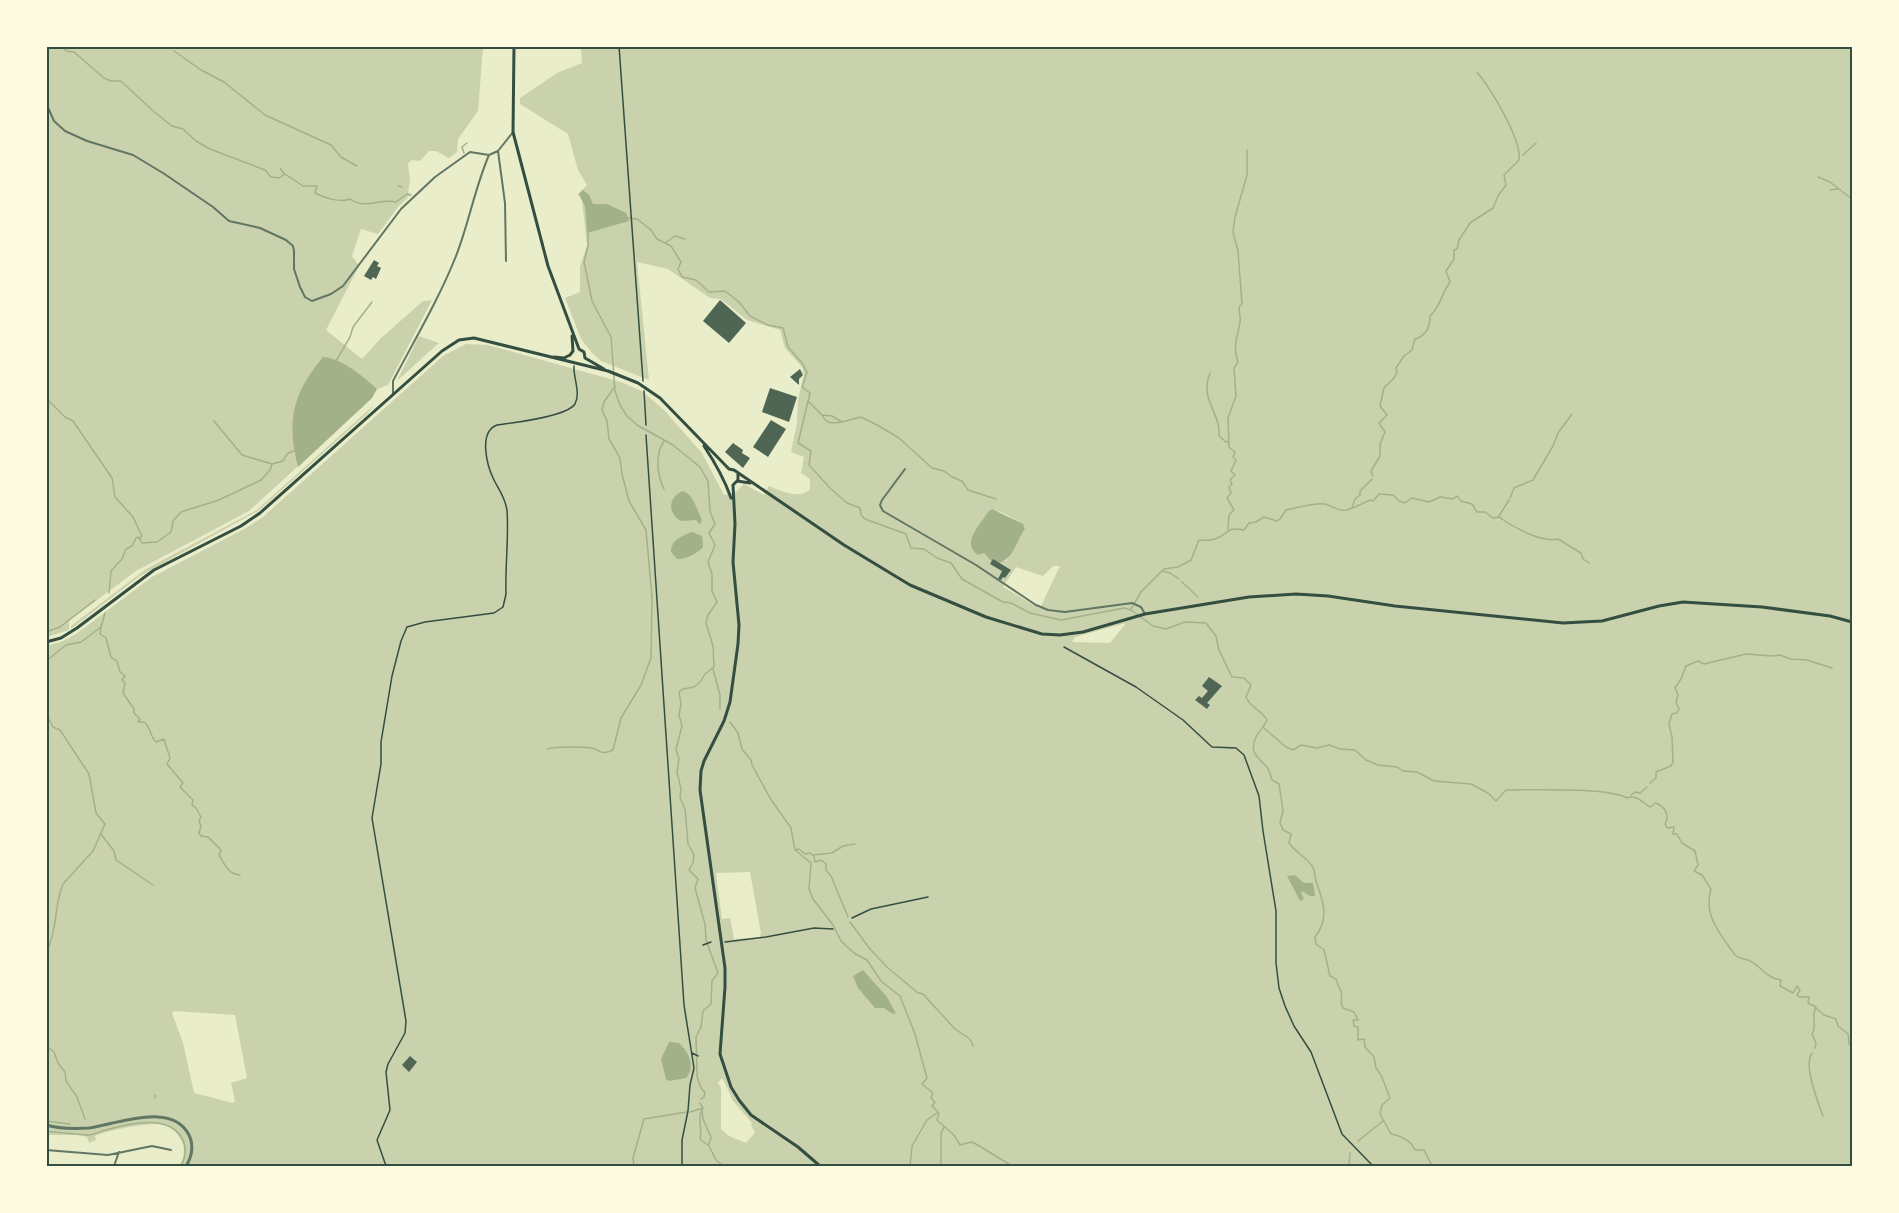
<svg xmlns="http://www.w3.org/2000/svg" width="1899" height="1213" font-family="Arial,sans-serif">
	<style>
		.green { fill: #cad2ad; fill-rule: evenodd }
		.water { fill: #a3b18a }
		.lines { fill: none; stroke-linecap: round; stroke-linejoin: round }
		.stream { stroke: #a3b18a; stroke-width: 1.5 }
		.building { fill: #4f6655 }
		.path { stroke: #344e41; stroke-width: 1.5 }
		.minor { stroke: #617663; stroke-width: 2 }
		.tertiary { stroke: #617663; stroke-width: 3 }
		.secondary { stroke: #344e41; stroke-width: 3 }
		.neatline { fill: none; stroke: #344e41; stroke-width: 2 }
	</style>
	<rect width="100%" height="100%" fill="#e9edc9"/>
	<path class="green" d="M46,47h437l-5,64 -20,28 -1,13 -8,6 -13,-7h-7l-9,10 -8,-1 -4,3 2,18 -2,12 3,1 -13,13 -20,27 -17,-5 -9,27 7,10 -33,64 36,29 18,-20 43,-38 9,-1 -44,85 -11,4 -5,9 -123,113 -113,60 -67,50v9l-22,7z
		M581,47h1271v1119h-1673c5,-7 7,-17 2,-26 -3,-6 -10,-13 -17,-15 -15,-3 -54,5 -69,11l1,4 -7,3 -2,-6 -6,-2h-34v-489l16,-5 13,-7 76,-57 94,-49 17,-11 180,-161 23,-12 22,1 133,37 21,9 22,19 38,43 22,42 12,-3 8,-8 20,11 5,-9c12,5 31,14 41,3v-10l-9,-6 3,-16 -13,-5 6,-29 1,-23 6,-25 -2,-8 -17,-19 -5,-18 -33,-10 -26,-21 -11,-1 -42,-29 -31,-7 12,118 -48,-19 -8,-7 -12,-15 -16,-41 15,-6v-25l7,-22 -5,-44 -4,-7 9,-9 -9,-15 -10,-36 -48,-30v-6l37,-25 25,-10zM990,510c9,-1 31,11 35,19l-19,32 -18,-5 -15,-21zM1053,566h7l-20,42 -37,-21 13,-20 27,9zM1126,623l-16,20 -38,-1 3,-5zM750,872l11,61 -1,4 -26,2 -4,-21 -8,1 -6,-46zM174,1011l61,4 12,63 -16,5 4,18 -2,2 -39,-10 -11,-50 -11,-30zM721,1079h2l10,22 19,22 -1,2 4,8 -9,10 -17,-7 -8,-7v-41l-3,-5z
		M419,336l20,7 -40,36h-1z
		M374,405l-7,9 -109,97 -118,65 -69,53v-3l75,-57 111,-59z"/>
	<path class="water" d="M583,190l6,5 4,9h14l19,9 3,8 -42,12 -2,-27 -6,-12z
		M323,357c17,0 41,20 54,32l-5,9 -74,69c-12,-46 -5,-74 25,-110z
		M683,491c11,4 14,19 19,29l-2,5 -4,-5 -15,1c-14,-8 -13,-24 2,-30z
		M992,509l31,15 2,5c-9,12 -13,36 -32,34l-9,-10 -6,2c-18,-12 3,-31 10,-43z
		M692,532l10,4 1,11c-5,6 -18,13 -26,12l-6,-7c0,-12 10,-16 21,-20z
		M1295,875l9,8h9l2,13h-5l-8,-5 -1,2 3,6 -4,2 -13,-25z
		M863,970l24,27 9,17 -5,-1 -7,-5h-9l-17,-20 -5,-12z
		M669,1042l10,1c10,9 17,24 7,35l-17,3 -3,-2 -5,-20z"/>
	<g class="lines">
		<path class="stream" d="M62,46l4,5 8,1 30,26 7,3h10l31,29 20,16 11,3 13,12 14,8 55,21 6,7 8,1 6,-4 18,12h14l-2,7c9,5 26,10 35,6 16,11 29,-1 46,3l11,-8 4,1
			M174,51l27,19 23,12 41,33 66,30 10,12 16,9
			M464,153l-2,-6 5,-4
			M1523,155l13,-12
			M280,168l4,6
			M1818,177l12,5 22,17
			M398,186l4,1
			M1830,190l8,-1
			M627,218l10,1 14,11 6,9 14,7 10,16 -3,7 4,8 14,3 13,12 16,-1 14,11 11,14 18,9 15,3 5,19 14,16 5,9 -5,15 8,6 -12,50 13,8 -2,14 22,24 16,14 13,5 1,7 4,4 41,15 5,14 13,1 13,9 14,5 11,16 41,23 8,1 19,10 31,7 63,-12 7,2 22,16 13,3 19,-7 21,1 10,13 3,14 13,27 12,1 7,7 -5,12c6,13 15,12 21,23 -3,7 -8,11 -11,17 -7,15 1,20 10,29 4,4 4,9 6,14l7,4 4,27 -3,12 3,7 8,4 -2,9c6,9 16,13 23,23 4,5 2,12 5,18 7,19 12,36 -2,53l1,7 8,6 6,26 6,3c1,6 3,7 5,12 2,6 -2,11 2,17l11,4 4,8h-5l1,6 4,1v13l6,-1 1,8 9,10 2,11 5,7 9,23 -8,7 -2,9 11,20c10,2 20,7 24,16h9l8,16
			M588,231v15l-4,16 8,39 19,36 4,54 5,14 7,11 10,9 36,20 27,22 8,14 2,30 5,13 -6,9 6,12 -7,17 4,12v17l5,11 -9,13 -2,8 7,23 1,21 -9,7 -4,7 -7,6 -11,2 -4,3 2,12 -2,11 3,11 -6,23 3,10 -2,13 4,17 -1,9 5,11 3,35 6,11 -1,8 -4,7 9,9 -3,9 10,36 1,16 12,33 -6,8 -1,23 -8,7 -2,16 -5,10 1,39 3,10 5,7 -1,4 -3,2
			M665,243l10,-7 10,3
			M336,361l14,-24 3,-10 19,-25
			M1210,373c-11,27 11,39 9,63l7,6 3,-1
			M46,398l19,19 8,4 39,57 3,19 18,20 9,19 -3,3
			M808,401l14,14 10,1 10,6 19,-5 18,9 20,12 33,30 12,3 8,6 10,4 6,9 28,9
			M822,415c5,10 9,8 19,7
			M214,421l28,34 30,9
			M664,441c-9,13 -7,34 0,48
			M1373,476l-2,-5 9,-15v-12l5,-12 -6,-9 8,-8 -7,-9 4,-18 9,-9 4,-6 -1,-5 8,-12 8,-6 3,-11c11,-3 15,-12 15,-23 11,-10 11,-22 20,-34l-4,-11 8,-12v-9l3,-1 2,-9 11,-17 23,-15 5,-12 8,-11 -2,-10 15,-15c3,-20 -28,-71 -42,-88
			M1510,498l4,-10 19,-8 20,-34 5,-13 14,-19
			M1353,508l17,-8 3,1 6,-7 14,1 6,6 6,2 7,-5 17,4 11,-5 13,2 4,-3 4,5 11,3 5,8h8l8,6 6,-1c14,10 42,26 59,22l23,14 2,6 6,4
			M1499,516l10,-16
			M1228,529l1,-14 5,-5 -7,-12 4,-5 -2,-6 3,-3 -2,-4 5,-5 -4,-4 5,-11 -3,-3 2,-5 -6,-5 -1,-29 8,-22 -2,-28 4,-6c-6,-17 0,-25 2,-40 1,-4 -1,-10 -1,-15l3,-3 -4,-53 -5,-19 2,-15 12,-42v-25
			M1162,571l8,2 9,6
			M1182,582l16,15
			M109,593l2,-22 11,-12 4,-10 6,-3 4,-8 3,-1 3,6 15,-1 14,-10 2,-11 8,-9 38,-12 42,-20 9,-10 2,-6 11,-3 4,-7 8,-4
			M1131,609l10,-17 23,-23 14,-2 13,-7 8,-20c6,0 11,1 16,-1 15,-5 10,-13 29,-9l5,-7 7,-1 8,-5 13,4 3,-2 6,-9c9,-2 31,-8 39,-6 11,3 15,10 27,4l3,-9 5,-4v-4l12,-12
			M101,627l-1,7 6,4 5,19 6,4 3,11 5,4 -3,4 3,3 -2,10 11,16v4l6,6 -2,3h6c7,5 6,15 12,20l8,-3 6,19 -3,6 16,19 -3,4 13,13 -1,5 4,3 5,9 -2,4 2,5 -2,7 2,3 7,1 13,13 -2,5c6,10 9,19 21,20
			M46,632l14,-5 35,-27
			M46,661l20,-16 15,-3 20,-15 4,-14
			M713,669l7,26v14
			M46,714l7,13 7,3 29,44 7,39 9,11 -12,27 -30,33c-7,16 -6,32 -10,48 -1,8 -5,15 -7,23
			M730,722l8,11 4,16 9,11 1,5 18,33 21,30 4,22 16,13 -2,26 4,10 20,26 8,16 13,12 13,7 14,21 19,15 15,38 12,44 -5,6 11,9 -2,5 4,4 -3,4 6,6
			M1264,728l22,19 7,3 8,-5 16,3 12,-3 11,4 15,1 11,10 12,5 19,2 6,4 14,1 17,9 37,3 17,9 8,8 10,-11c26,0 101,-3 121,8 9,-4 16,5 23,9l6,-4c9,4 14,12 9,21l2,4 7,-1 -1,7h4l5,9 13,8 3,14 -4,6 8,4 9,14c-8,26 9,45 24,66 5,4 7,3 13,5 13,5 17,18 33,20l-1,6 13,7 4,-7 3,4 -3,5 2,2h10l-1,6 8,4c-6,10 2,18 -4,27l4,9 -1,5
			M548,749c6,-3 35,-2 43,-1 11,2 8,8 22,2l8,-32 20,-33 10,-27 1,-60 -6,-68 -17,-29 -7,-27 -2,-16 -11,-19 -2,-18 -5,-11 2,-8 11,-16
			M1650,783l6,-5v-6l15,-6 2,-4 -1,-25 -3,-13 3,-10 5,-1 2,-4 -3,-7 2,-7 -3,-7 6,-9 5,-13 12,-5 6,3 42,-10 26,2 8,-1 10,4 17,1 25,8
			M1631,795l4,-3 5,1 7,-6
			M101,834l13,17 2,9 37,25
			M795,850l4,-1 6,5 5,-1 4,3 1,6 6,-2 5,4v6l5,6 17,41
			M813,855l19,-2 11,-7 12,-2
			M850,922l20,27 18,19 30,25 5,1 32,35 15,10 3,7
			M1816,1008l8,7 12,4 2,7 10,8 1,9 3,5
			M46,1046l8,6 4,11 7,9 1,9 11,16 8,22
			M1812,1053c-9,14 6,48 11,63
			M155,1098v-3
			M700,1103l3,5c-7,11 0,19 -3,31l9,7 7,14 8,6
			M702,1110l1,9 8,18 -2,7
			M690,1112l13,-4
			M939,1113l-2,7 17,15 6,10 11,-3 5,2 36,22
			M46,1121l24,3
			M46,1131c14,2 29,3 42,4 6,0 12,-4 18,-5 23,-6 64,-17 77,10 4,9 2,18 -2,26
			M1358,1141l25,-20
			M879,1165l16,1
			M634,1166l-1,-8 11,-39 43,-7
			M910,1166l2,-20 15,-26 10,-7
			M941,1166v-33l3,-6
			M1349,1166l1,-13"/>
	</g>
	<path class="building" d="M374,260l5,3 -2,3 4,2 -5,11 -3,-2 -2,3 -7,-4z
		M720,300l26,23 -17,20 -26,-22z
		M800,369l3,6 -4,4v6l-9,-8z
		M770,388l27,9 -8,25 -27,-10z
		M771,420l15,9 -18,28 -15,-10z
		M733,443l10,7 -1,3 8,5 -7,10 -18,-16z
		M993,559l18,11 -6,8 -2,-1 -2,3 -3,-1 4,-8 -12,-7z
		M1209,677l13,9 -15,17 3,2 -3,4 -12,-9 4,-4 3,2 6,-7 -6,-5z
		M410,1056l7,6 -8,10 -7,-7z"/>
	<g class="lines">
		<path class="path" d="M619,46l24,335
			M644,391l2,34
			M646,435l38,570 10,63 -4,17 -2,26 -6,29v26
			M1064,647l72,40 47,33 29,27 24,1 8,7 15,41 4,35 13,80v52l3,25 6,18 9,20 17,26 31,82 31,32
			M852,918l19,-9 57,-12
			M725,942l41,-5 48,-9 19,1
			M703,945l8,-3
			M692,1053l6,3
			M386,1166l-9,-26 13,-30 -4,-38 2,-8 17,-31 1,-12 -34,-203 9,-54v-22l11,-66 9,-35 6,-14 18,-5 69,-9 9,-6 3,-13c-1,-28 3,-57 1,-84 -2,-13 -8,-20 -13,-30 -7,-14 -16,-48 3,-55 15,-2 70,-8 78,-21 6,-11 -2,-27 -1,-38"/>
		<path class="minor" d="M46,103l8,18 11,10 22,10 46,14 30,18 50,34 16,14 31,7 26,12 7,6 1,5v18l6,18 5,10 7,4 19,-7 12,-8 58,-77 34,-32 35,-25 19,3
			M498,151l7,52 1,58
			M393,394v-13c22,-42 46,-82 63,-125 13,-33 19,-69 33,-101l9,-4 15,-19
			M905,469l-23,31 -2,5 3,6 93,54 60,40 12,5 17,2 67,-9 9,4 4,7
			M46,1150l62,5 44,-9 19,4
			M47,1166v-15
			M114,1166l5,-14"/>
		<path class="tertiary" d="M46,1125c14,4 28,4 43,3 28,-4 83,-27 100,7 5,10 3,22 -3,31"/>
		<path class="secondary" d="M514,46l-1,86 35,134 31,83 5,3 1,6 19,11
			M570,355l3,-4 -1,-15
			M554,357l10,1 6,-3
			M704,446c12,18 20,32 27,52
			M737,481l13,2
			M733,485l2,39 -2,38 6,63 -1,19 -8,58 -6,19 -20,40 -3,10 -1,19 25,178v19l-5,67 11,33 8,13 12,15 47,32 22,19
			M733,485l5,-5v-6
			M46,642l15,-4 16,-10 77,-58 87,-44 19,-13 182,-162 17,-11 15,-2 134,33 30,12 22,15 69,71 5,1 110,75 66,40 76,32 56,17 18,1 23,-3 62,-18 104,-17 47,-3 32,2 67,10 168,17 39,-2 57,-15 24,-4 79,5 68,9 22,6"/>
	</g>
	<rect width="1899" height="1213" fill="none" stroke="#fefae0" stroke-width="96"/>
	<rect x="48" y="48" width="1803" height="1117" class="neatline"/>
</svg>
